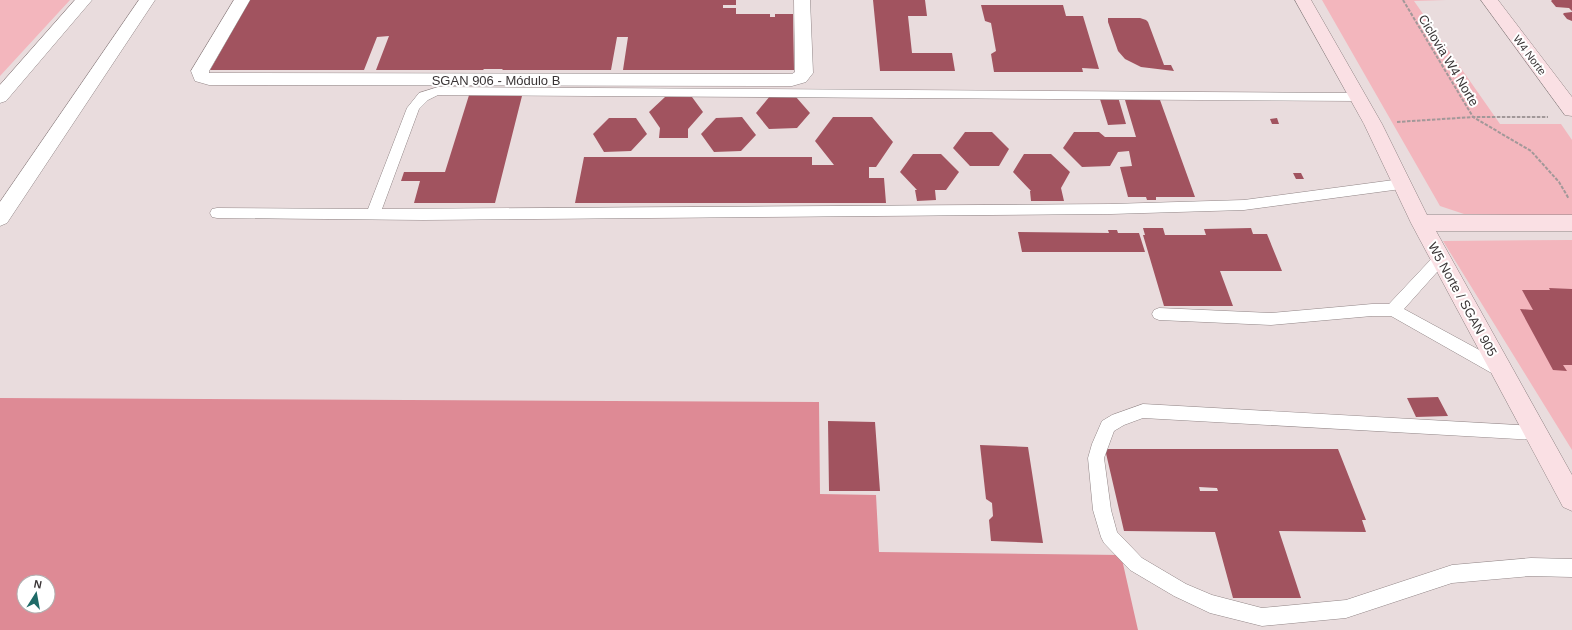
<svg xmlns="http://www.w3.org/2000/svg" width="1572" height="630" font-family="Helvetica,sans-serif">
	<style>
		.green { fill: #f3b6bd }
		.forest { fill: #de8a95; fill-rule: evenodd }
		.building { fill: #a1535f; fill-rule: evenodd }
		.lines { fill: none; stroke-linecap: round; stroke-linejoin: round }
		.service-casing { stroke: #918586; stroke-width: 1 }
		.minor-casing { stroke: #918586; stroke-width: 1 }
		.tertiary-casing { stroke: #918586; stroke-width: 1 }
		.secondary-casing { stroke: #918586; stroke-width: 1 }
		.path { stroke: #a29899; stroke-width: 2; stroke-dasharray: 3.5 1.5; stroke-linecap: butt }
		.service { fill: #fff; fill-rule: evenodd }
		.minor { fill: #fff; fill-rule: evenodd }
		.tertiary { fill: #fff; fill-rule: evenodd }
		.secondary { fill: #fae0e4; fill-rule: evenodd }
		.labels { text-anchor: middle; stroke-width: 4; stroke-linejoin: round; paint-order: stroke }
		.far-street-label { font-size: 11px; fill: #3a3536; stroke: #fff }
		.street-label { font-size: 13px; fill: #3a3536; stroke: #fff }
	</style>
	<rect width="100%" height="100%" fill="#e9dcdd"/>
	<path class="green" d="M0,0h70l-70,76z
		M1322,0h124l-32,1 86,123h61l11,16v76l-108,-2 -24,-8z
		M1572,240v210l-129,-209z"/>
	<path class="forest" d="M0,398l819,4 1,92 56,1 3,57 242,3 17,75h-1138zM24,582h24v24h-24z"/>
	<path class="building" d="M250,0h486v5h-13v3h13v6h34v3h5v-3h18l1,56h-171l5,-33h-11l-6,33h-109l1,-1h-19l-1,1h-107l13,-34 -12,1 -13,33h-154z
		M873,0h52l2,16h-19l4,37h40l3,18h-75z
		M1552,0h20v11l-3,-3 -13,-1 -5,-6z
		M981,5h82l3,11h17l16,53 -17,-1 1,4h-89l-3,-18 5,-3 -5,-28 -6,-2z
		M1572,12v9l-5,-2 -4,-5 1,-1z
		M1108,18h32l6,2 2,2 16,43h7l3,6 -33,-4 -16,-8 -7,-8 -10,-29z
		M470,92h53l-28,111h-81l6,-22h-19l3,-9h41z
		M770,96l26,1 14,16 -13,15 -28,1 -13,-16z
		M1099,96l19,1 8,27 -18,1z
		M665,97h27l11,15 -15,17v9h-29l1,-10 -11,-16z
		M1125,100h35l35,97h-39v3h-9l-1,-3h-18l-8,-30 12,-1 -3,-15 -11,1 -8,14 -28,1 -19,-19 11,-16h25l6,5h31z
		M742,117l14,18 -15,16 -27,1 -13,-18 15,-16z
		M833,117h39l21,25 -17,25h-7v11h15l2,25h-311l9,-46h228v8h22l-19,-24z
		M609,118h27l11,16 -16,17 -27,1 -11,-18z
		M1277,118l2,6h-7l-2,-5z
		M965,132h27l17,17 -10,17h-29l-17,-18z
		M913,154h28l18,18 -13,18h-11l1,10 -19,1 -2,-11h2l-17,-18z
		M1024,154h27l19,18 -9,16 3,13h-33l-1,-10h1l-18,-19z
		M1293,173h8l3,6h-8z
		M1143,228h20l2,7h41l-2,-6 47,-1 2,6h14l15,37h-62l13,35h-69l-21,-71h2z
		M1108,230h9l1,3h21l6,19h-123l-4,-20 91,1z
		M1549,288l23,1v76h-9l4,6 -14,-1 -33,-61 13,1 -11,-20h28z
		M1438,397l10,19 -32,1 -9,-19z
		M828,421l47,1 5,69h-51z
		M980,445l48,2 15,96 -52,-2 -2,-21 4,-4 -1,-13 -6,-4z
		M1105,449h233l28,71h-4l4,12 -87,-1 22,67h-68l-18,-66 -91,-1zM1199,487l18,1 1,3h-18z"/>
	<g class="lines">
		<g class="service-casing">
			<path id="service" d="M438,87l921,6 4,1 2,3 -2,3 -4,1 -921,-6 -10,5 -9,9 -37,100 729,-5 133,-4 157,-21 5,1 2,4 -2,4 -5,1 -157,21 -133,4 -688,6 -206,-2 -5,-1 -2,-4 2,-4 5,-1 151,1 39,-101 12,-15z
				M1441,252l5,2 2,4 -2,4 -42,47 103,56 2,5 -2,5 -6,2 -6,-2 -104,-59h-19l-101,9 -112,-5 -5,-2 -2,-4 2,-4 5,-2 112,5 101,-9h17l47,-50z
				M1143,404l393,22 6,2 2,5 -2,5 -6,2 -393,-22 -19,7 -10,6 -10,27 7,52 6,22 25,26 44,26 26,11 50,13 84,-8 106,-35 79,-7 41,1v18l-41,-1 -79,7 -106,35 -84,8 -52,-13 -36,-17 -44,-26 -26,-27 -3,-6 -8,-27 -5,-52 4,-14 10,-23 10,-6z"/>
		</g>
		<g class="minor-casing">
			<path id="minor" d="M234,0h16l-41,71v2l583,1 3,-2 -1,-72h16l3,73 -7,9 -14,4 -583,-1 -14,-4 -4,-10z"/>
		</g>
		<g class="tertiary-casing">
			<path id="tertiary" d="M75,0h17l-86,101 -6,2v-18z
				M139,0h16l-148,223 -7,3v-24z"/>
		</g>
		<g class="secondary-casing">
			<path id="secondary" d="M1295,0h16l71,124 45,91h145v16h-136l136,244v36l-9,-4 -152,-284 -47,-99z
				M1481,0h17l74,97v19l-7,-1z"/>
		</g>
		<path class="path" d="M1403,0l70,117 58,34 28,31 10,17
			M1397,122l76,-5h75"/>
		<use href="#service" class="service"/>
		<use href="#minor" class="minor"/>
		<use href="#tertiary" class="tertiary"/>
		<use href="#secondary" class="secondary"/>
	</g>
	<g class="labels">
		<g class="far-street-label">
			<text transform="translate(1530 55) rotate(53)" y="4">W4 Norte</text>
		</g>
		<g class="street-label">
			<text transform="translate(1449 60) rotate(59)" y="5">Ciclovia W4 Norte</text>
			<text x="496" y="85">SGAN 906 - Módulo B</text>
			<text transform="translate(1463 299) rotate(61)" y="5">W5 Norte / SGAN 905</text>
		</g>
	</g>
	<g transform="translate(36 594) rotate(11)"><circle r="19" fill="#ffffff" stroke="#b0aeaf"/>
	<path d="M0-3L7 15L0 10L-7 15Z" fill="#1e6a67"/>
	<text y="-6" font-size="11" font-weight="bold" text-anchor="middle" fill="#3a3536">N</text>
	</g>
</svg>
